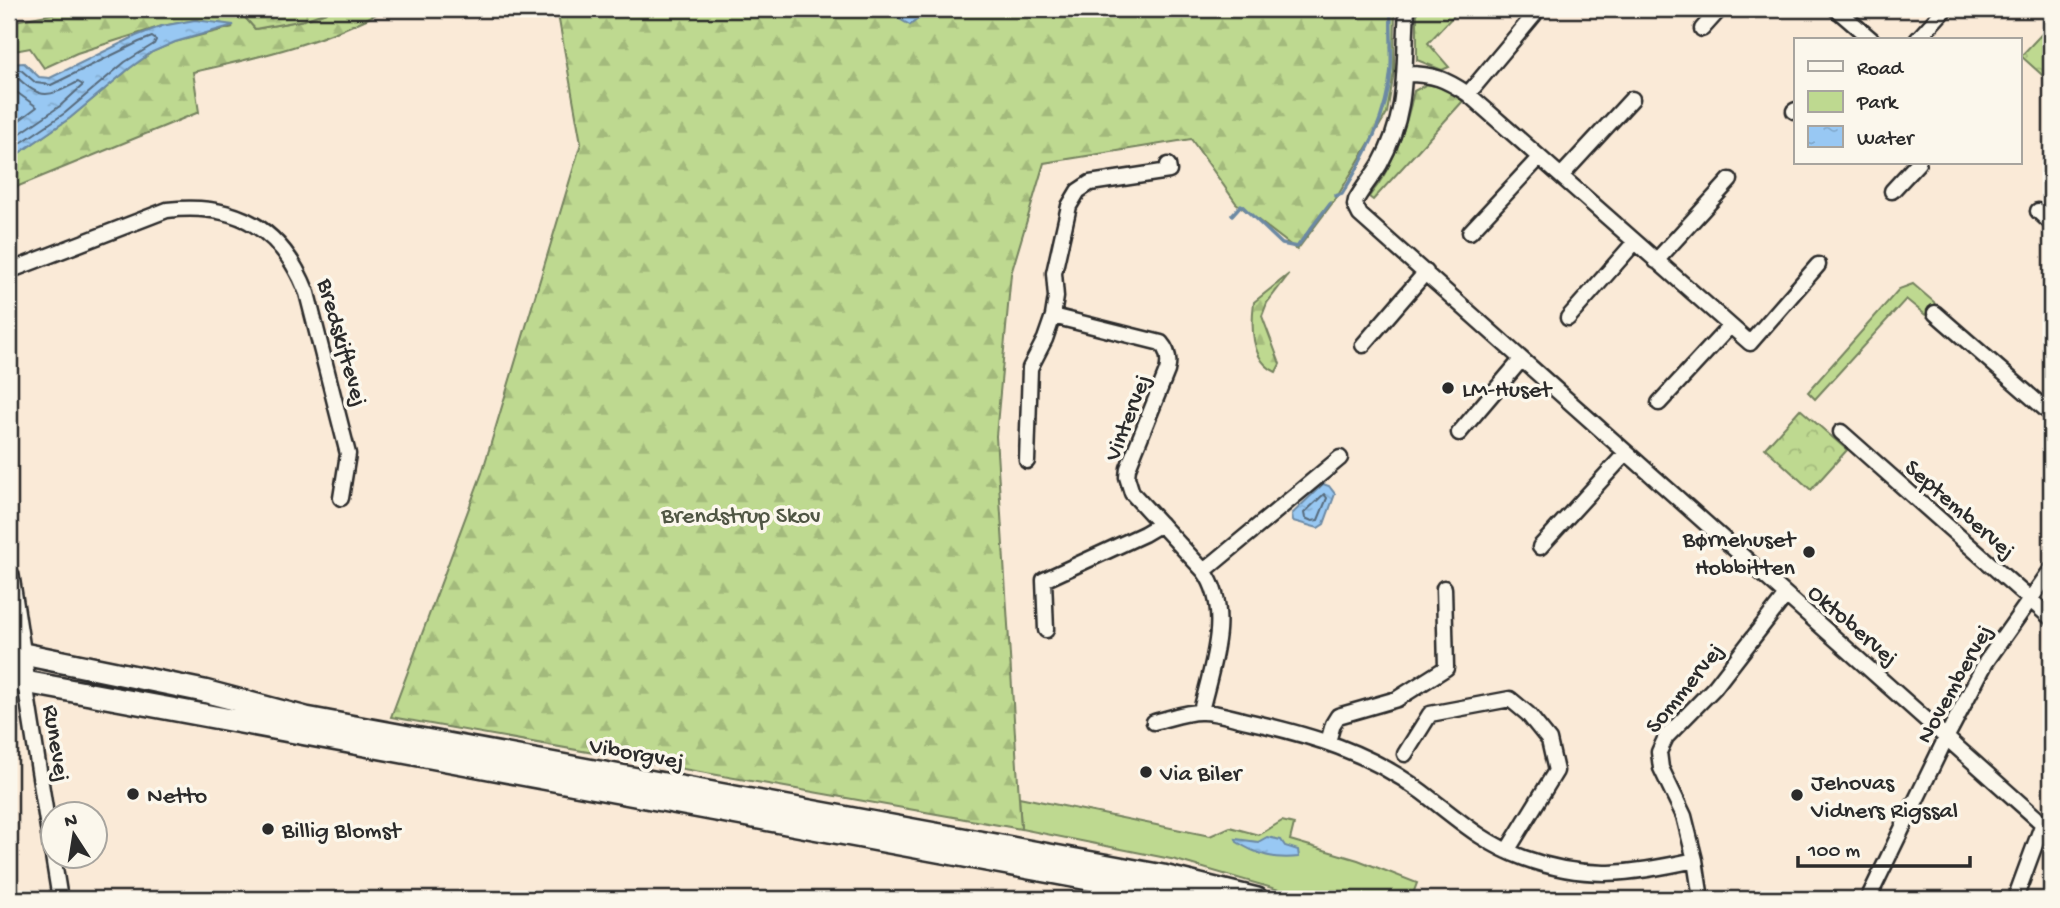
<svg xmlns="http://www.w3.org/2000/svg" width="2060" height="908" font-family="'Gochi Hand',sans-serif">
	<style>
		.green { fill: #bed990; stroke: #74825e; stroke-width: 2 }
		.forest { fill: url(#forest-firs); stroke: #74825e; stroke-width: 2 }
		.wetland { fill: url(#wetland-marsh); stroke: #74825e; stroke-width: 2 }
		.park { fill: url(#park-crowns); stroke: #74825e; stroke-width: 2 }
		.water { fill: url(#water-ripples); stroke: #6c89a3; stroke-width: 2 }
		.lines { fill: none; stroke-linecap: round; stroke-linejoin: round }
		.shore { stroke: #576a7b; stroke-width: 2 }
		.stream { stroke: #6c89a3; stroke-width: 3.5 }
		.street-casing { stroke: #2b2b2b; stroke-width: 19 }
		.secondary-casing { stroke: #2b2b2b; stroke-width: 24 }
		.primary-casing { stroke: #2b2b2b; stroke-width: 26 }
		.street { stroke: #fbf7ec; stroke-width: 14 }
		.secondary { stroke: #fbf7ec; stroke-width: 19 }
		.primary { stroke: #fbf7ec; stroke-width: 21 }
		.poi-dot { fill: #2b2b2b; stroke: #fbf7ec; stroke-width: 2.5 }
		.labels { text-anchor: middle; stroke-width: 7; stroke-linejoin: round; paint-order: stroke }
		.street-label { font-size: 24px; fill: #2b2b2b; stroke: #fbf7ec }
		.poi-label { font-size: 24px; fill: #2b2b2b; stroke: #fbf7ec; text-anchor: start }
		.park-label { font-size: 24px; fill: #505644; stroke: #fbf7ec }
	</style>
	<defs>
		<pattern id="forest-firs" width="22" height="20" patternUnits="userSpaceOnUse" patternTransform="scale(1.75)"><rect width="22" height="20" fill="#bed990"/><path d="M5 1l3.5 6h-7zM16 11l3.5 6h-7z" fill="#a3ba7c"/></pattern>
		<pattern id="wetland-marsh" width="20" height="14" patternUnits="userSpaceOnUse" patternTransform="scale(1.75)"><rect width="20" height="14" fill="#bed990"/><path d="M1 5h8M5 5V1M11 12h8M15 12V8" fill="none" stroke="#a3ba7c"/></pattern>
		<pattern id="park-crowns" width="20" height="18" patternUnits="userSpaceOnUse" patternTransform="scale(1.75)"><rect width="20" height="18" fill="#bed990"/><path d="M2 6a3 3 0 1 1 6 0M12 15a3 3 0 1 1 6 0" fill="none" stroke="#a3ba7c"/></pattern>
		<pattern id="water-ripples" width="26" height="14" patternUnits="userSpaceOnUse" patternTransform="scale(1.75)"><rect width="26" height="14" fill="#98c8f3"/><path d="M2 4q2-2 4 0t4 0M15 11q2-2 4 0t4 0" fill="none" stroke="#83acd0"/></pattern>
	</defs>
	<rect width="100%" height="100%" fill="#faead7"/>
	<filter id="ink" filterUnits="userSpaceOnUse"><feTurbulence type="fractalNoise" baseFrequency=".0143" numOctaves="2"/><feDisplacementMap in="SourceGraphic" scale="14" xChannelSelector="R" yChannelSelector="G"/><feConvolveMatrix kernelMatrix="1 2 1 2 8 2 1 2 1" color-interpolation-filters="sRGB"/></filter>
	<g filter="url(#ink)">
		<path class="green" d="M1913,284l21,18 2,6 -8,9 -22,-18 -91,100 -7,-7 91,-103z
			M1019,797l191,39 20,-9 29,8 23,-14 12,3 -4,16 68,20 59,23 -6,16h-101l-134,-39 -155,-31z"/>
		<path class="forest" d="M79,9h163l1,6 12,14 49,-9 30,-11h52c-61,33 -125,48 -193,63l6,40 -190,78v-30l61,-42 60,-50 22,-16 23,-10 58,-15 -38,-7 -33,6 -85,27 -33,15 -14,-20 -21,4v-30z
			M557,9h838l-1,64 -7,40 -50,84 -40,53 -61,-47 -45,-64 -147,24 -33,111 -15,162 25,393 -630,-112 91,-244 99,-330z
			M1417,9h43l-32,34 21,24 -7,3 -25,-10z
			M1427,84l21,5 15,12 -90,99 -4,-3c3,-5 7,-9 10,-14 18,-27 28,-60 35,-92z
			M1289,274l-22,29 -5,13 18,48 -4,8c-26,-11 -25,-46 -22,-70z"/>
		<path class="wetland" d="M242,9h92l-30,11 -49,9 -12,-14z"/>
		<path class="park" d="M2051,24v59l-30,-27z
			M1800,409l47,41 -36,40 -46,-42z"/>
		<path class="water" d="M894,9h29l2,5 -15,11 -14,-8z
			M195,20l39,5 -59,17 -23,10 -22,16 -60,50 -61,42v-96l15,-1 15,14 11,1 86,-42 26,-10z
			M1323,484l6,2 6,8 -11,30 -6,4 -25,-7 -1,-7z
			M1267,837l14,3 4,6 13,4 1,7c-24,3 -42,-2 -62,-15l-1,-3 22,3z"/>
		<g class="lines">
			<path class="shore" d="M9,71l12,-1 15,13 15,2 88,-43 13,-5 4,3 -2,4 -29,18 -60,51 -56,38
				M9,80l10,-1c24,23 32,16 59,3l5,3 -23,21 -51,35
				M9,90l6,1 22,16 -28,21
				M1324,494l3,4 -9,22 -6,1 -7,-3 -1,-5z"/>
			<path class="stream" d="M1335,196l7,-2c25,-40 45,-78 49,-125 1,-20 -1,-40 0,-60
				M1232,215l9,-10 41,39 15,3 33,-44"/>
			<g class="street-casing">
				<path id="street" d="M1407,9c-4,57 3,101 -27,155 -7,12 -17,23 -24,36l-1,5 5,10 691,616
					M1836,9l36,31
					M1702,29l18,-20
					M1917,40l28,-31
					M1406,74c28,0 39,5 62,20l282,249 68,-78
					M1468,94l66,-79
					M1794,111l2,-1
					M1561,176l71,-77
					M1892,191l26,-28
					M2038,211l13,12
					M1470,232l69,-74
					M1656,261l74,-81
					M9,271l158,-61c69,-8 115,18 140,83l41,161 -7,44
					M1935,313l116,101
					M1053,316l108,27c7,8 9,17 6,28l-39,97 -1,9 5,16 72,78c29,40 7,97 -3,140
					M1568,318l67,-76
					M1363,345l63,-73
					M1659,403l71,-77
					M1841,432l210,186
					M1459,433l62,-73
					M1027,461l3,-93 15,-29 8,-23 3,-19 -2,-24 15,-67 9,-15 12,-8 79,-12 -1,-6
					M1540,547l86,-94
					M1204,571l136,-113
					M1046,630l-2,-50 100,-46 17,-10
					M25,682l27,171
					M1154,722c14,-3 31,-10 46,-10 15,-1 33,6 47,9 64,14 122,31 175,71 33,25 62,52 102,66 63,23 108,16 171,2
					M1328,742l5,-18 5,-8 59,-17 49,-31 -2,-80
					M1405,754l25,-40 80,-15 18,15 21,26 7,31 -49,80
					M53,856l7,43
					M1701,899l-6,-39 -11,-44 -23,-48 -2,-16 7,-15 49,-50 71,-92
					M1868,899l78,-161 40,-76 65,-92
					M2015,899l28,-76"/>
			</g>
			<g class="secondary-casing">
				<path id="secondary" d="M9,576l16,106"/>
			</g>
			<g class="primary-casing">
				<path id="primary" d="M9,651l195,40 102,27 857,158 94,23
					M9,679l1112,206 63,14"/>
			</g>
			<use href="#street" class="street"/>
			<use href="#secondary" class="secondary"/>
			<use href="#primary" class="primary"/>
		</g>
	</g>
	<g class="poi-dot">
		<circle cx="1448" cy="388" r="7"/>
		<circle cx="1809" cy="552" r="7"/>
		<circle cx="1146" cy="772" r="7"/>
		<circle cx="133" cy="794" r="7"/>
		<circle cx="1797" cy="795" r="7"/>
		<circle cx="268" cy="829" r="7"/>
	</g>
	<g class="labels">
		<g class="street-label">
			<text transform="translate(344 342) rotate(74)" y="8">Bredskiftevej</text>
			<text transform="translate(1126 417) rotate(-69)" y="8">Vintervej</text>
			<text transform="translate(1961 508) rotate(41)" y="8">Septembervej</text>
			<text transform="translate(1854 624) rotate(41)" y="8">Oktobervej</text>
			<text transform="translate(1953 683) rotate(-61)" y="8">Novembervej</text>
			<text transform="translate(1683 687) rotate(-51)" y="8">Sommervej</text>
			<text transform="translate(58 743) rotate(81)" y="8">Runevej</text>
			<text transform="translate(637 752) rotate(10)" y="8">Viborgvej</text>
		</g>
		<g class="poi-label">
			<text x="1462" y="396">LM-Huset</text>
			<text x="1795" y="546" text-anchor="end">Børnehuset<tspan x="1795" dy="28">Hobbitten</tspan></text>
			<text x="1160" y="780">Via Biler</text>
			<text x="1811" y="789">Jehovas<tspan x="1811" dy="28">Vidners Rigssal</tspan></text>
			<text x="147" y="802">Netto</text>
			<text x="282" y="837">Billig Blomst</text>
		</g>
		<g class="park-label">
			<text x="741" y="522">Brendstrup Skov</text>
		</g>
	</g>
	<rect width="2060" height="908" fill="none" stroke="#fbf7ec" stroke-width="35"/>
	<rect x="18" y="18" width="2025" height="873" fill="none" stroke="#2b2b2b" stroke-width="2.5" filter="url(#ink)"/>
	<rect x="1794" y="38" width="228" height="126" fill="#fbf7ec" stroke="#a8a59f" stroke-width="2"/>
	<rect x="1808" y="61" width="35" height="10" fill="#fbf7ec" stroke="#a8a59f" stroke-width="2"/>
	<text x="1857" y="74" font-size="21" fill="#2b2b2b">Road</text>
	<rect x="1808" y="91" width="35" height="21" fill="#bed990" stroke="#a8a59f" stroke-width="2"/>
	<text x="1857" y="108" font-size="21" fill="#2b2b2b">Park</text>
	<rect x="1808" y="126" width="35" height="21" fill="url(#water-ripples)" stroke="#a8a59f" stroke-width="2"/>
	<text x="1857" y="144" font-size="21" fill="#2b2b2b">Water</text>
	<g transform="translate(74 835) rotate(348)"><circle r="33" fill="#fbf7ec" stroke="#a8a59f" stroke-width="2"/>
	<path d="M0-5L12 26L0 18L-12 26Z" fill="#2b2b2b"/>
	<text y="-10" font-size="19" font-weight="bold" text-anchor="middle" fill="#2b2b2b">N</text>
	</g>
	<path d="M1798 856v10h172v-10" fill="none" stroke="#2b2b2b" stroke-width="3.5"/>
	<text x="1808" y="856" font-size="21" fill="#2b2b2b" stroke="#fbf7ec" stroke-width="5" paint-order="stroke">100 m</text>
</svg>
